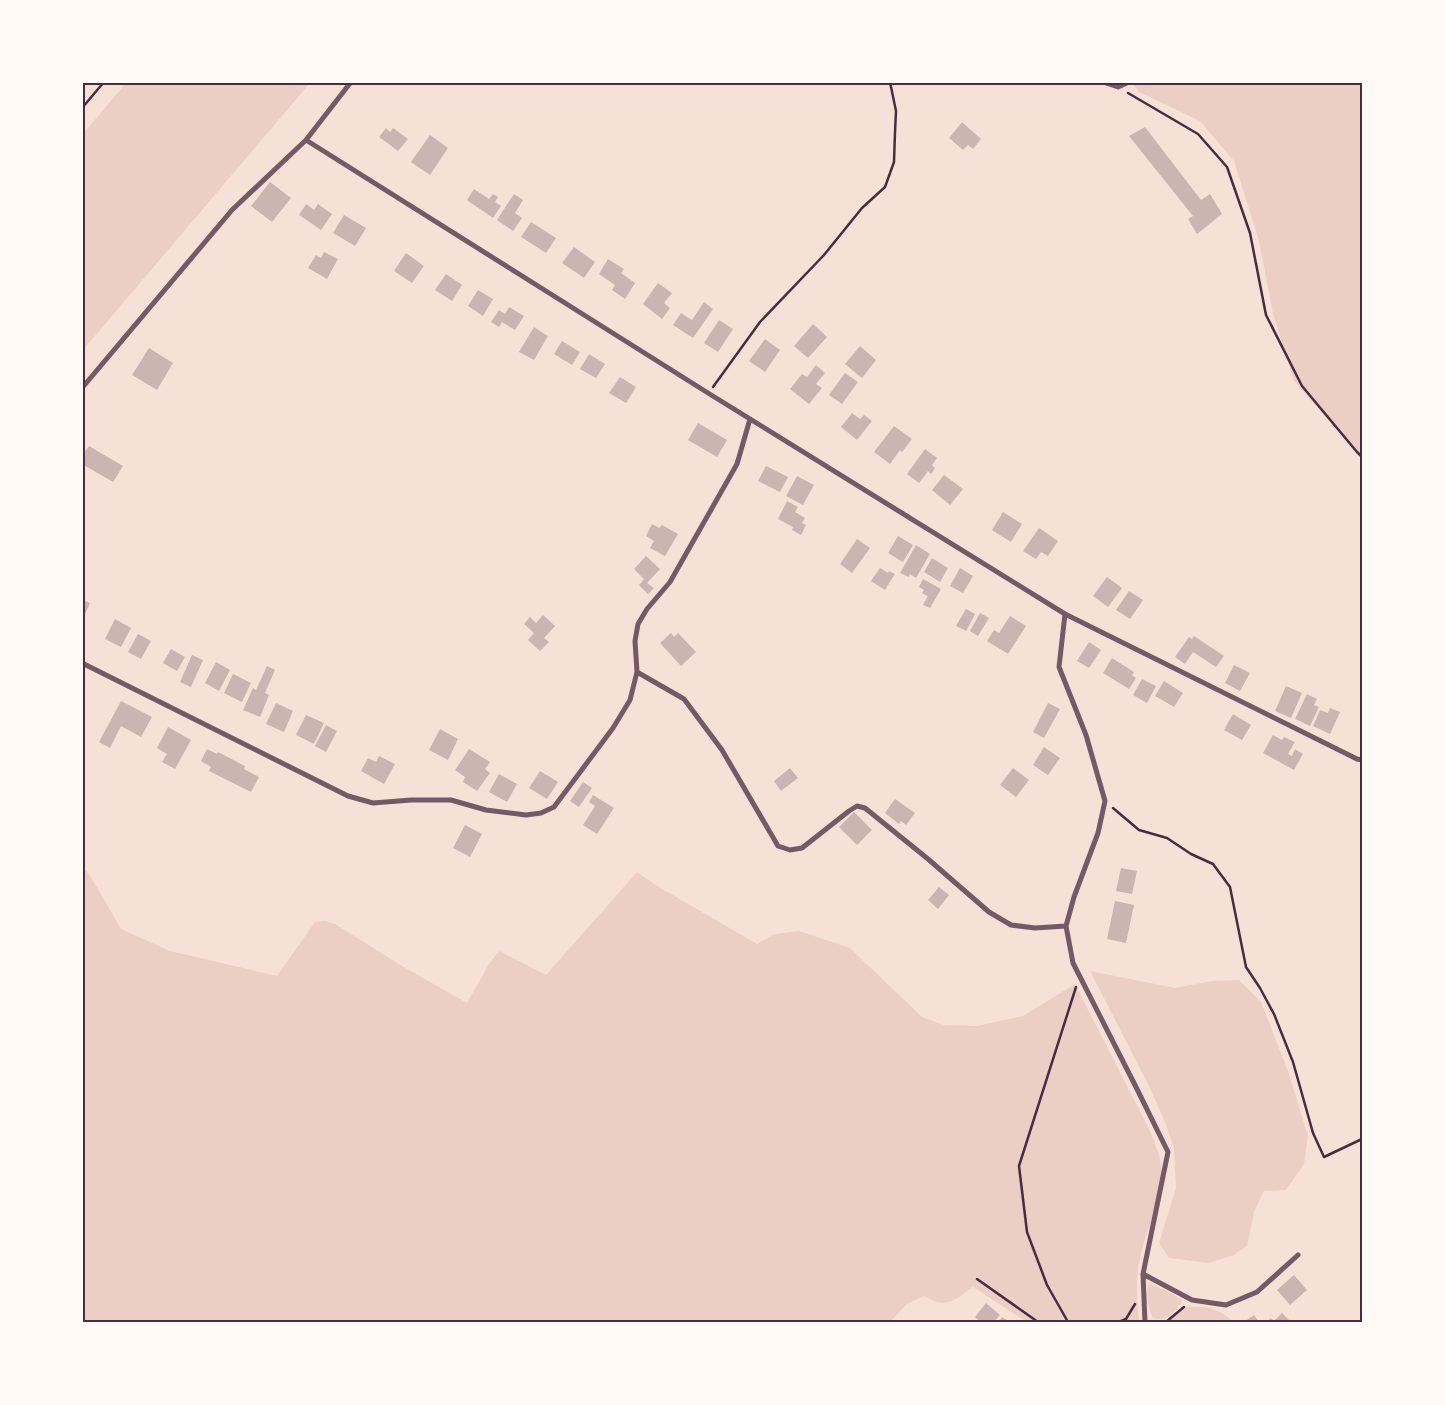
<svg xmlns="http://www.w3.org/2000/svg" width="1445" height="1405" font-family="'Source Serif 4',serif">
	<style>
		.green { fill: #ebcfc5 }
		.building { fill: #ccb4b1 }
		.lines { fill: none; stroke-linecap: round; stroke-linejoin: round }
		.path { stroke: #4a2c40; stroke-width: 2.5 }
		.minor { stroke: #755966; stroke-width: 5 }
		.neatline { fill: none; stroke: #4a2c40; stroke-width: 2 }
	</style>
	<rect width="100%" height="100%" fill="#f7e1d7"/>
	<path class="green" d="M126,83h184l-227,267v-216z
		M1132,83h230v375l-68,-77 -21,-67 -14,-73 -25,-80 -34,-40 -61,-29z
		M82,866l9,11 30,52 49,22 107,25 38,-54 10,-1 10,3 67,42 65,37 22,-39 10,-13 47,24 91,-103 22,15 98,57 18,-10 24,-3 51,17 72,69 22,8 33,1 46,-10 52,-32 74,145c5,12 10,23 12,36 4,29 -15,65 -21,93 -5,21 -3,43 -1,64h-112l-54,-35c-19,14 -27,22 -49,9l-17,8 -17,18h-807z
		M1090,971l85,17 37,-7 27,-1 22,22 27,69 20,65 -4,28 -18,26 -22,1 -10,21 -7,34 -13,9 -25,8 -40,-5 -10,-15 17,-55 -2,-40 -9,-26 -16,-36z
		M1149,1283l24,11 10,7c-10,11 -14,21 -30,17 -6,-11 -7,-23 -4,-35z
		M1187,1307c20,-1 30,1 46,14l-64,1 3,-4z"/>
	<path class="building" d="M962,122l19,17 -8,10 -5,-4 -5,5 -14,-12z
		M1145,127l56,73 9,-6 12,20 -25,20 -9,-15 5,-3 -64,-80z
		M386,128l4,4 3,-4 15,11 -10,12 -19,-14z
		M430,135l18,13 -18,27 -19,-13z
		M270,182l21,16 -19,24 -21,-16z
		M474,189l15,10 4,-5 5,3 -3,5 6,4 -8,12 -26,-18z
		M514,194l9,6 -8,13 7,5 -9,13 -16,-11z
		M306,204l8,6 4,-6 14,10 -11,16 -22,-15z
		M344,215l22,13 -11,18 -22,-13z
		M531,222l25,16 -10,15 -25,-16z
		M574,247l21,15 -11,16 -22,-15z
		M324,252l14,7 -11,20 -19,-11 8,-13 5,3z
		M406,253l18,13 -12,17 -18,-12z
		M608,259l16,10 -3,4 14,10 -10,16 -13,-9 3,-5 -16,-11z
		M446,274l16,11 -10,16 -17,-11z
		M658,283l14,10 -8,10 6,5 -8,11 -19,-15z
		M478,290l15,9 -10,17 -15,-10z
		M704,302l9,7 -20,29 -20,-13 8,-12 11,7z
		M509,307l15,9 -9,14 -13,-8 -3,5 -8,-5 8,-12 6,4z
		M719,320l14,9 -15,23 -14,-9z
		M813,324l14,13 -19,21 -14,-12z
		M534,327l14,9 -14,24 -15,-8z
		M765,339l15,11 -15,22 -16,-11z
		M562,341l18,11 -8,13 -18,-11z
		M860,346l16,14 -14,18 -17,-14z
		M149,348l24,15 -16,27 -25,-15z
		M589,354l16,10 -9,14 -16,-9z
		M816,365l9,8 -9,11 6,4 -13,16 -19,-15 12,-15 5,3z
		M845,373l13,9 -16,22 -13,-9z
		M620,377l16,10 -10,16 -17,-10z
		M852,413l8,6 4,-4 8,6 -15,19 -16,-13z
		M698,423l29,17 -10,17 -29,-17z
		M894,426l18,13 -10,13 -2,-2 -10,14 -16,-12z
		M89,446l34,20 -10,16 -31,-18v-8z
		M925,449l12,9 -5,7 3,3 -4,6 -3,-3 -9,12 -12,-9z
		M766,466l22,11 -8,15 -22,-11z
		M944,475l19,14 -13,16 -18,-15z
		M797,476l17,9 -11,20 -17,-9z
		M787,501l11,6 -3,5 10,6 -3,5 4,2 -5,10 -9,-5 1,-3 -15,-8z
		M1003,512l19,12 -11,18 -19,-12z
		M652,524l7,4 3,-3 16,9 -13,22 -15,-8 4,-7 -8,-5z
		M1039,528l19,13 -10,15 -7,-4 -5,7 -13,-8z
		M898,536l15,9 -10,17 -15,-9z
		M857,539l13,9 -18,25 -12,-9z
		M916,545l14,9 -14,24 -6,-4 -1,3 -9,-4z
		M646,556l14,13 -13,14 7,5 -6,6 -9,-9 5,-6 -10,-10z
		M932,558l16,10 -8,14 -16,-10z
		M880,568l8,5 1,-2 6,3 -10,16 -14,-9z
		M960,568l13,8 -10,17 -13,-7z
		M1107,577l15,11 -14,19 -15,-11z
		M923,579l18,10 -11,19 -7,-3 5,-9 -6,-3 2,-3 -5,-3z
		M1129,591l14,9 -13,19 -14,-9z
		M82,600l8,3 -8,18z
		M966,609l9,5 -9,17 -10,-5z
		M980,613l9,5 -11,18 -8,-5z
		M543,615l12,11 -11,12 5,4 -9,9 -12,-11 6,-7 -10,-9 6,-7 6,6z
		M1010,616l16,10 -18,28 -21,-13 7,-11 5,3z
		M115,619l16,9 -10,19 -16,-8z
		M671,633l3,4 4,-4 18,19 -15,14 -21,-23z
		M138,634l13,7 -10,18 -13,-7z
		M1194,636l30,20 -8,11 -23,-15 -8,12 -10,-7 14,-20 3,2z
		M1089,642l12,8 -12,18 -12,-7z
		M171,649l14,8 -8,14 -14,-8z
		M192,655l11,5 -12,27 -11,-5z
		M1112,658l22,14 -2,3 4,3 -7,11 -26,-16z
		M216,662l14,8 -11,21 -14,-8z
		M1234,665l16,8 -10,18 -15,-8z
		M267,666l8,4 -10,23 4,2 -9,22 -17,-7 10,-22 3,2z
		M233,674l18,9 -9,19 -18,-9z
		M1142,679l14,7 -9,17 -14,-8z
		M1164,681l19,12 -9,14 -19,-11z
		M1286,686l16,7 -11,25 -16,-7z
		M1307,694l10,5 -3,6 5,2 -9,19 -15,-7z
		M121,701l31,16 -11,20 -20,-11 -11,22 -11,-6z
		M276,703l17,8 -9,21 -18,-8z
		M1048,703l12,6 -16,29 -11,-6z
		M1330,708l10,4 -10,22 -17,-8 7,-16 8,3z
		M1233,714l18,11 -9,15 -18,-10z
		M306,715l18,8 -10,21 -18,-9z
		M326,725l11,6 -11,21 -11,-6z
		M168,727l23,13 -16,29 -13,-7 5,-8 -10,-6z
		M440,729l18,10 -10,21 -19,-10z
		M1273,735l9,5 2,-3 11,5 -7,12 4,2 3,-7 8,5 -9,16 -31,-17z
		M1044,747l16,11 -12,17 -15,-10z
		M207,749l10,5 1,-2 27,14 -1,3 15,8 -8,15 -42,-21 2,-4 -10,-6z
		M469,749l21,13 -5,7 5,4 -13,18 -14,-9 2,-5 -10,-7z
		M379,756l16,8 -11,20 -23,-13 7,-13 8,4z
		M790,768l8,10 -17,13 -7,-10z
		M1013,768l16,12 -13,17 -16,-12z
		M540,771l18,11 -11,17 -18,-11z
		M499,774l18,10 -10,18 -18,-10z
		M583,782l9,6 -13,19 -9,-6z
		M593,795l21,13 -17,26 -14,-9 12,-19 -6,-4z
		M895,799l20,14 -9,12 -5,-4 -2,3 -14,-11z
		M854,812l18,18 -15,15 -18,-18z
		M465,825l17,9 -12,23 -17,-9z
		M1121,868l16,3 -5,23 -16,-3z
		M939,887l10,8 -11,14 -10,-9z
		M1115,901l19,4 -8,38 -19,-4z
		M1294,1275l13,15 -17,15 -13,-15z
		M986,1303l14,12 -6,7h-13l-6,-5z
		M1282,1313l9,9h-25l5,-4 3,3z
		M1254,1315l5,7h-15z
		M1002,1317l8,5h-12z"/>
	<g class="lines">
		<path class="path" d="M1128,93l70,41 29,33 23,66 16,82 36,71 55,66 5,5
			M82,108l22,-26
			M713,387l47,-65 64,-67 38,-47 23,-21 9,-25 1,-30 1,-21 -6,-29
			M1113,808l26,22 28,8 24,16 22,10 17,23 16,80 14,21 14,26 19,48 20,71 11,24 38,-18
			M977,1279l61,43
			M1068,1322l-21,-37 -20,-53 -8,-66 57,-179
			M1119,1322l7,-3 9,-15
			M1166,1322l18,-15"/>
		<path class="minor" d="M1103,82l15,5 11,-5
			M306,140l402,253 357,221 292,145 5,1
			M82,388l150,-178 74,-70 45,-58
			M1065,614l-6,53 27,68 19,66 -7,32 -24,64 -8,29 7,37 63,124 32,65 -25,122 2,48
			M82,663l266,133 25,7 38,-3h40l35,10 40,5 15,-2 13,-6 59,-79 17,-28 7,-28 -2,-31 3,-17 9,-15 23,-27 67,-118 13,-45
			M637,672l47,27 38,51 56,96 12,4 12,-2 47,-37 8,-5 8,2 63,51 61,53 22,13 24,3 31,-2
			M1143,1274l49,26 34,5 31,-13 41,-37"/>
	</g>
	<rect width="1445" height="1405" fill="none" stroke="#fffaf5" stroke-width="168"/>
	<rect x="84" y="84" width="1277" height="1237" class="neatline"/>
</svg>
